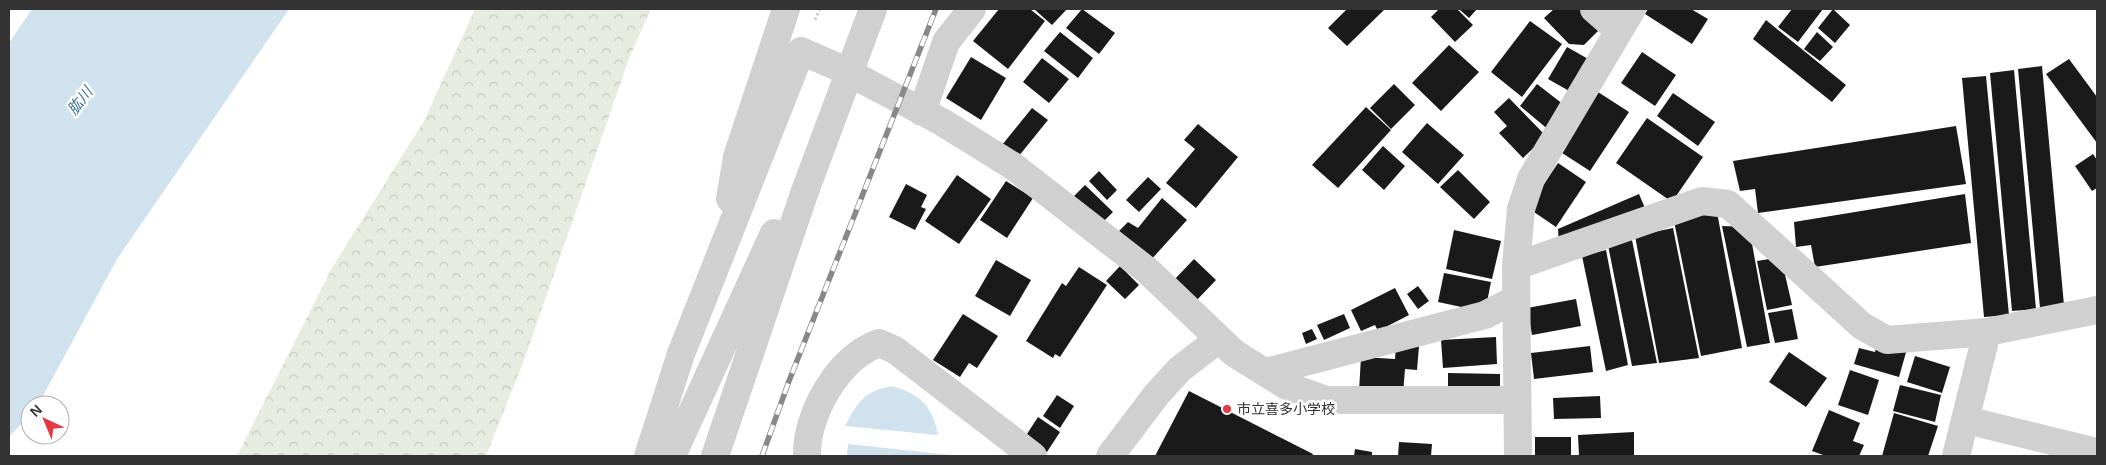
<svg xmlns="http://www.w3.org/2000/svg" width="2106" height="465" font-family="Arial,'Noto Sans JP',sans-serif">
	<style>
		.forest { fill: url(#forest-crowns) }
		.water { fill: #cfe2ee }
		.building { fill: #1a1a1a }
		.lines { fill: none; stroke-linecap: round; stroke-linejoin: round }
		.path { stroke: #cdcdcd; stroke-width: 3; stroke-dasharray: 2.5 2.5; stroke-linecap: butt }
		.minor { stroke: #d0d0d0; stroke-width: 28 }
		.rail-casing { stroke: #888; stroke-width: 5.5 }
		.rail { stroke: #fff; stroke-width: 4; stroke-dasharray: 11; stroke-linecap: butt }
		.poi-dot { fill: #e63946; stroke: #fff; stroke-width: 2 }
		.labels { text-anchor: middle; stroke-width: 5; stroke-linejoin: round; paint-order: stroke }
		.poi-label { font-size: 14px; fill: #333; stroke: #fff; text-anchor: start }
		.water-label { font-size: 15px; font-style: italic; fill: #3f7597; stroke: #fff }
	</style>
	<defs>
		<pattern id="forest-crowns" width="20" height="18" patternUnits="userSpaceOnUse" patternTransform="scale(1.25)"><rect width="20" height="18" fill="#e6ecdf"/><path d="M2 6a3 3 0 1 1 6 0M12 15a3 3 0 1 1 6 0" fill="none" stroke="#c6cbc0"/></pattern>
	</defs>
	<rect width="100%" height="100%" fill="#fff"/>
	<path class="forest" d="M475,9h176l-21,47 -106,304 -38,96h-249l95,-188 92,-147z"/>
	<path class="water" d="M32,9h257l-172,250 -79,146h-8v9l-21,23v-394z
		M892,386c29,9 40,19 46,49l-93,-9c13,-24 19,-35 47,-40z
		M848,444l112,12h-113z"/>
	<path class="building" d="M999,9h31l15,12 -37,48 -35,-28z
		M1034,9h33l-15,16z
		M1082,9l33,24 -16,21 -33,-26z
		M1347,9h38l-38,37 -19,-18z
		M1439,9h18l16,16 -18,17 -24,-25z
		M1459,9h18l-8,9z
		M1554,9h27l20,19 -17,17 -15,-1 -25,-26z
		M1648,9h43l17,10 -16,25 -47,-30z
		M1792,9h31l-25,33 -20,-15z
		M1833,9l17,16 -15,18 -17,-15z
		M1766,20l80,65 -14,17 -79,-63z
		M1530,21l32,23 -40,53 -31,-25z
		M1060,32l33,26 -15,20 -34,-27z
		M1817,32l16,15 -13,14 -16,-12z
		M1449,45l30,27 -38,39 -29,-28z
		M1567,47l23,13 -19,32 -23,-13z
		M1642,52l34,23 -21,31 -34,-23z
		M971,57l35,21 -25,42 -35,-22z
		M1042,58l27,21 -20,24 -26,-21z
		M2069,59l28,38v46l-51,-69z
		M2042,66l22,239 -24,3 -22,-239z
		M2014,70l22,239 -24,2 -22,-238z
		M1986,76l23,239 -25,2 -22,-239z
		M1394,84l21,21 -24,24 -21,-21z
		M1537,84l31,24 -18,23 -30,-25z
		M1598,92l31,20 -39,59 -31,-20z
		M1673,93l42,29 -17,24 -41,-30z
		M1509,98l37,38 -23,22 -24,-25 8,-7 -13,-14z
		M1366,107l25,23 -53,58 -26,-23z
		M1032,108l16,12 -30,37 -16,-12z
		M1647,118l56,39 -31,45 -56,-39z
		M1427,123l37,32 -26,29 -36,-32z
		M1198,124l40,33 -42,51 -30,-25 29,-34 -11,-9z
		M1956,126l10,58 -208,29 -3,-24 -15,2 -7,-30z
		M1383,146l22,20 -21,24 -22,-20z
		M2093,154l4,6v28l-5,3 -17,-25z
		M1558,163l28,19 -30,45 -28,-19z
		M1458,170l32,32 -16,17 -34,-32z
		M1099,171l18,19 -10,10 -18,-19z
		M957,175l34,24 -32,45 -34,-23z
		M1148,177l13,12 -22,23 -13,-12z
		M1006,181l27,17 -26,40 -27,-18z
		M906,184l21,11 -6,12 5,2 -11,21 -26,-13z
		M1085,185l28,27 -14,14 -28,-27z
		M1639,194l9,21 -89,30 -1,-16z
		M1965,194l6,49 -156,24 -4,-22 -15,2 -2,-25z
		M1162,198l25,22 -37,41 -32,-29 10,-10 10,6z
		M1717,212l25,136 -41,8 -27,-135z
		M1722,226l27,1 21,116 -23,4z
		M1673,228l26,130 -40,5 -24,-127z
		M1454,230l47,11 -9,38 -46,-10z
		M1632,240l25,123 -25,3 -24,-121z
		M1606,250l22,115 -22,6 -24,-115z
		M1781,257l11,48 -25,5 -10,-49z
		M1194,259l22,21 -20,21 -22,-21z
		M996,260l35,20 -21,36 -35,-20z
		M1120,266l19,19 -14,14 -19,-18z
		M1079,267l28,18 -47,72 -5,-3 -2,4 -27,-17 36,-58 4,3z
		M1444,273l47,9 -6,30 -47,-10z
		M1418,286l11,15 -11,8 -11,-15z
		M1395,288l14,27 -31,16 -3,-6 -14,6 -10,-21z
		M1576,299l5,27 -49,9 -5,-27z
		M1792,309l6,30 -23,4 -7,-30z
		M963,314l35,22 -21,32 -8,-5 -9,14 -27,-17z
		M1344,314l6,14 -26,12 -7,-15z
		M1312,329l5,10 -11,5 -4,-11z
		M1496,337l1,27 -54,4 -2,-28z
		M1878,341l29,8 -8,28 -45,-13 5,-16 16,4z
		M1396,345l23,1 -2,24 -12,-1 -2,25 -44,-3 2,-34 34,2z
		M1590,346l3,26 -59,7 -3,-26z
		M1789,352l38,26 -21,29 -37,-25z
		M1915,356l35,11 -8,26 -35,-11z
		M1850,370l29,10 -11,35 -30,-10z
		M1448,373l52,1v18h-52z
		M1900,385l41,10 -6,27 -42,-11z
		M1189,391l124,63 -1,2h-157z
		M1057,395l17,11 -14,22 -17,-12z
		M1600,396l1,22 -47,1 -1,-21z
		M1829,410l31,13 -7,18 11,4 -5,11h-33l-14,-5z
		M1894,413l44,13 -10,30h-46z
		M1038,417l22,15 -13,20 -22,-15z
		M1634,432v23l-55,1 -1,-21z
		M1535,437h36v18l-36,1z
		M1399,442l33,2 -1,12h-33z
		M1355,449l17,3v4h-18z"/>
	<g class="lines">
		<path class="path" d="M815,20l5,-11"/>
		<path class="minor" d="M1594,9l25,22
			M922,112l24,-70 26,-33
			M730,199l7,-42 49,-148
			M1516,266l186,-65 26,3 134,122 25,14 100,-8 110,-22
			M1266,372l219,-57 31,-16
			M1966,420l131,32
			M648,456l33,-102 120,-303 39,17 102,54 71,44 135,105 86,82 53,33 39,14h190
			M672,456l102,-223
			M715,456l90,-265 68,-182
			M807,456c-1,-42 31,-98 72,-113l16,7 138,106
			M1110,456l47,-62 23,-25 39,-30
			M1518,456l-2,-190 5,-57 10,-30 101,-170
			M1956,456l31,-124"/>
		<g class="rail-casing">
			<path id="rail" d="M762,456l27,-75 147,-372"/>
		</g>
		<use href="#rail" class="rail"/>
	</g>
	<circle class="poi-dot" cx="1227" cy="409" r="5"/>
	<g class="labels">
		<g class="poi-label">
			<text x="1237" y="414">市立喜多小学校</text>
		</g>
		<g class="water-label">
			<text transform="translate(80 101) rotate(-52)" y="5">肱川</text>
		</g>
	</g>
	<rect width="2106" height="465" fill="none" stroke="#333333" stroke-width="20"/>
	<g transform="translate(45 420) rotate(316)"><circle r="24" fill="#ffffff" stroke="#adadad"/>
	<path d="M0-4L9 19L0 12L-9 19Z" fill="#e63946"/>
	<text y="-8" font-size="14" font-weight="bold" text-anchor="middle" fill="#333333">N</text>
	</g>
</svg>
